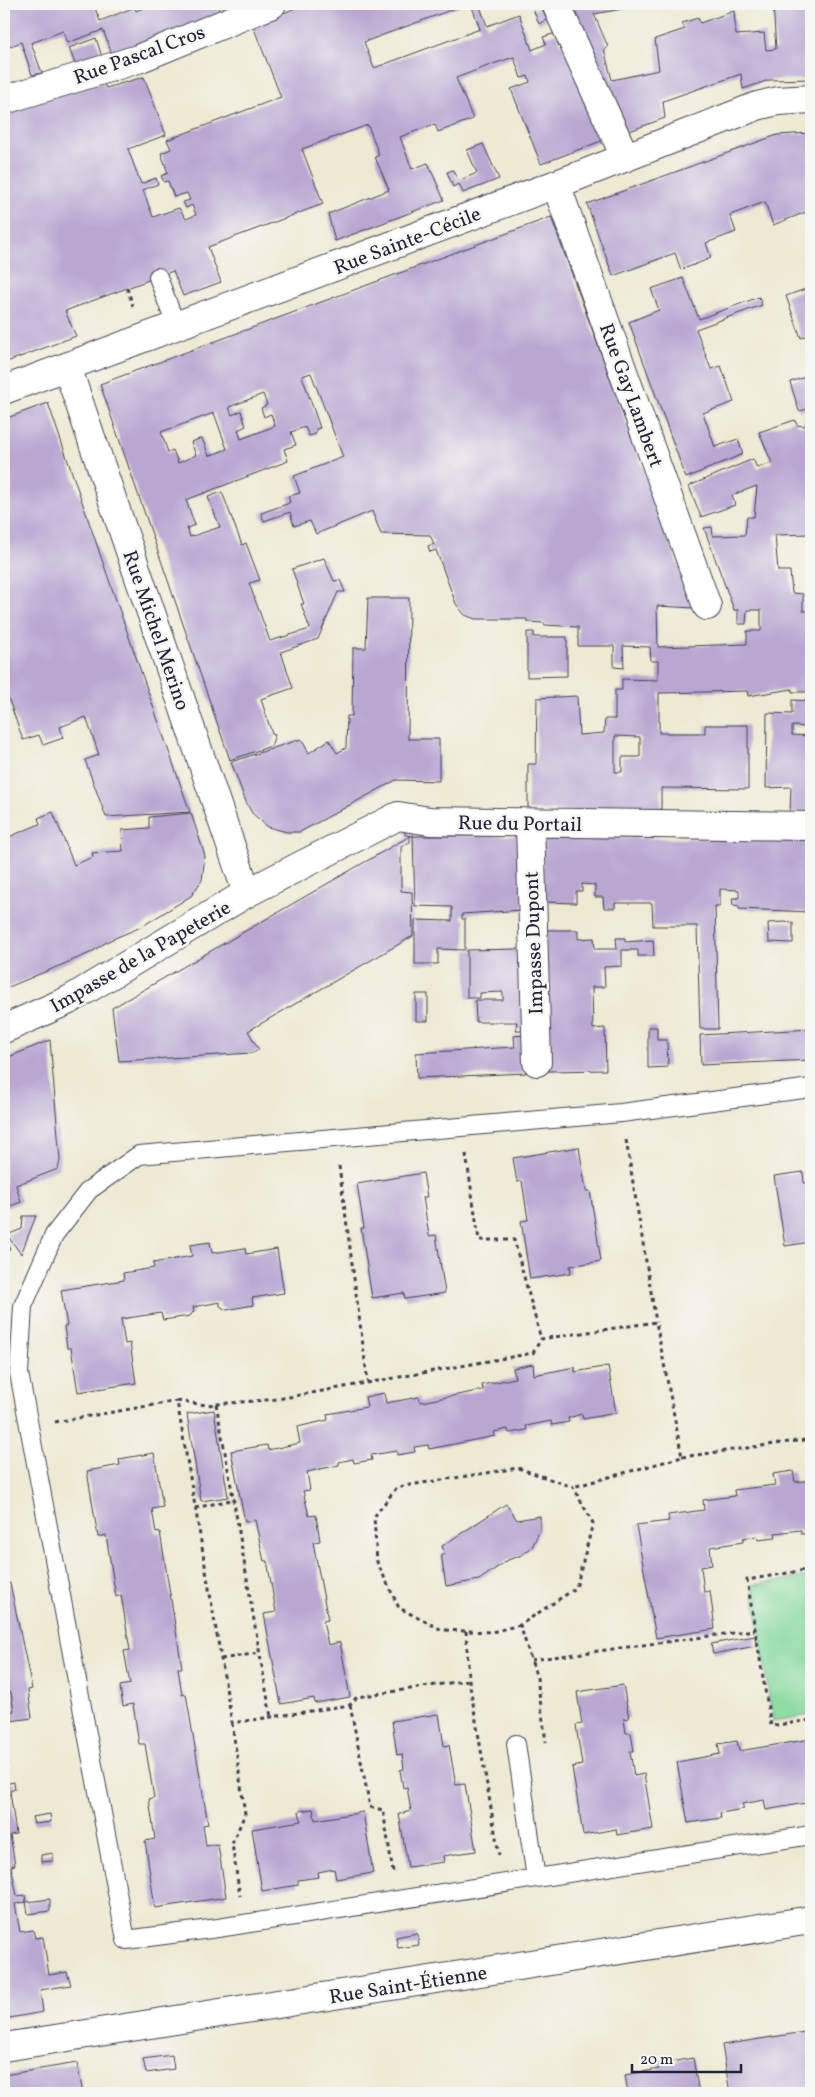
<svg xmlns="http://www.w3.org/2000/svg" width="815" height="2097" font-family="Vollkorn,serif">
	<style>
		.green { fill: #83d89b; stroke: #527d6b }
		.building { fill: #b9a7d2; fill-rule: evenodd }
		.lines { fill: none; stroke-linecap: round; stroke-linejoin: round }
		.lane-casing { stroke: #414052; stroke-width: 20 }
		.street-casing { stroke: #414052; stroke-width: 30 }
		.path { stroke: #414052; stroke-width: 3; stroke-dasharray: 4 4; stroke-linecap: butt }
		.lane { stroke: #fff; stroke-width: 18 }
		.street { stroke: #fff; stroke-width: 28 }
		.labels { text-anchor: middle; stroke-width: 5; stroke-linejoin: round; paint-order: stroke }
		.street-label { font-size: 20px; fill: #22223b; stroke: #f6f6f2 }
	</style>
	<rect width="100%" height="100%" fill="#f6f6f2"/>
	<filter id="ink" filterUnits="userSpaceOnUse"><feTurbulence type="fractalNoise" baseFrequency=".02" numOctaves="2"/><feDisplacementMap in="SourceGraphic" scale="10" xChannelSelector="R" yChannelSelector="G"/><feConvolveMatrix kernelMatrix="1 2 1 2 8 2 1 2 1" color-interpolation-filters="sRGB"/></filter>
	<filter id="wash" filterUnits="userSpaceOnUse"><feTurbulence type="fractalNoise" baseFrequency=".0096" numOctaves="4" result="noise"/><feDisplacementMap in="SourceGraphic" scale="20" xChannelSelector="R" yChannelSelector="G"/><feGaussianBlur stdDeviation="1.12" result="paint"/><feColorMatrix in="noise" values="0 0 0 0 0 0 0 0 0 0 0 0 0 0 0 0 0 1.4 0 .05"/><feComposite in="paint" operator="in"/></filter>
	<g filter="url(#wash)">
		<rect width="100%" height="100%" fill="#eee9d3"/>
		<path class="green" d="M811,1576v139l-38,6 -21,-136z"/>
		<g id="blocks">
			<path class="building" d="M4,4h103l-12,4 5,13 35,-14 1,4 18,-7h63l3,9 -108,41 -9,-24 -36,13 -4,-12 -32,12 11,30 -10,2 -11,-33 -17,7z
				M305,4h162l-103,38 10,26 106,-39 -9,-25h8l8,22 32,-12 13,36 14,-6 -3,-7 13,-4 53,105 -68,26 -30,-75 19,-7 -2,-6 -7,2 -7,-21 -21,7 -37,14 17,41 -35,13 -3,-8 -35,13 12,32 16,-6 16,37 -109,41 -7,-27 61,-24 -14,-33 4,-2 -11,-30 -66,24 21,55 -115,43 13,35 -38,14 -10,-25 -108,40 11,25 -72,27v-252l99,-29 3,6 38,-11 22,58 -38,14 13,35 15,-6 2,6 -15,6 10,27 26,-9 7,11 10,-4 -4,-10 -6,3 -3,-6 7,-2 -3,-7 -13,4 -6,-16 -4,1 -3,-6 7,-3 -7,-20 10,-4 -4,-9 114,-43 -28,-71z
				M567,4h82l-55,10 14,33 -4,2 8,31 47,-10 -4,-31 30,-10 -3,-6 16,-5 2,5 34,-12 2,24 28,-2 2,17 10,-1 -3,-45h38v75l-42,1 -26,9 -2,-15 -78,27 2,17 -41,15z
				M543,6l6,12 -10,6 -6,-15z
				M96,38l6,19 -27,7 -6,-16z
				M811,133v92l-5,-13 -33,13 -8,-23 -35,13 6,17 -30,11 5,15 -30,12 -6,-17 -62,23 -26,-72 190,-69z
				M483,144l16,35 -36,14 -4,-9 -6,3 -6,-15 6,-2 5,11 19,-8 -10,-23z
				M551,217l143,391 -37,-2 1,41 89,-3v-13h14v-21h-14l-1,14h-8v-14h-4l-30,-82 8,-1 1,9 32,-1 2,-18h7l3,-31 -25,9 3,10 -34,12 -12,-31 64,-27 4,9 15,-5 -13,-31 36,-12 2,5 8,1 4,-17 -10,2 -9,-29 21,-7v159l-36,1 3,36h12l2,22 11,1v17h8v81h-19v-3l-44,7 -1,-5 -88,2v40h46v-8h43v64l-87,-1v24l-133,-2v-46h8l1,-66 40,-2 2,39 25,-2 1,-14h10v-29h7v-11l36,1v-19h-7l-1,-14 -27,-1 1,22 -10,-1v-21h-36v-19l-33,-2 -1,-2 -17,-1v-3h-52l-10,-4 -9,-11 -20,-54 -6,2 -2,-6 6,-2 -4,-9 -49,-1 -9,-23 -56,23 -6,-13 -16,5 -4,-14 -26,9 -3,-8 26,-9 3,-2 -2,-6 12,-3 -6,-17 49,-19 -32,-84 -9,3 16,46 2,6 -4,1v5l-7,2 -4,-9 -14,5 5,13 -12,4 4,12 -102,39 9,25 -8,3 3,9 30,-10 -12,-30 14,-5 20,53 4,-2 14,37 -11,3 21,58 40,-12 -9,-25h3l-12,-35 32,-11 10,23 6,-1 5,12h-7l-20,47 -37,13 12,36 -32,11 11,35 3,1 -4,11 -41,14 -130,-376zM263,394l4,11 -6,3 3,9 7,-3 4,12 -34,13 -3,-9 8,-4 -5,-15 -9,4 -3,-8zM214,413l13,36 -18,7 -7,-18 -11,4 5,13 -18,8 -5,-13 -5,2 -7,-20zM615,736l25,1v20h-18v15h-7z
				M683,278l16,41 60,-22 3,8 -66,24 15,40 10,-3 13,36 -31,11 12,34 23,-8 5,15 -57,24 -57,-156 30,-12 -8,-21z
				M811,287v47l-10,4 -15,-42z
				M48,403l60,174 82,235 -84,5 -21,-57 14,-5 -13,-38 -26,10 3,11 -20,7 -4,-10 -16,5 -19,-54v-267z
				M368,598h41l-1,141h31v42l-43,-1 -96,52h-13l-19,-5 -16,-14 -6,-11 -15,-40 70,-23 8,14 20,-13 8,13 9,-5 1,-32h5l1,-68h13z
				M527,632h7v5h33v39l-40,1z
				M792,700l19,1v26l-19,-1v9l19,1v77h-21l1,-26 -25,1 1,-75 25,1z
				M53,812l21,53 19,-8 -1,-4 31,-2 -1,-21 27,-2v-11l42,-4 14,43 -3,24 -11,16 -50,31 -33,14 -18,12 -86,36v-150l36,-15 -2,-6z
				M405,829l8,1v6h108l2,74 -61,4v5h3v31l-27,-1v15h-23v-44l37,1v-14l-37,-1 -2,-70 -8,-1z
				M410,836v6l-9,5v44l11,1 1,44 -165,95 11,19 -7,3 -133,8 -7,-53z
				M542,837l269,3v72l-72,-3v-3l-6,-1 -1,-7h7v-8l-19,-1v17h-5l3,123h-18l-3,-103h-44l-1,-23h-37v5h-11l-1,-11h-8v-12l-13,-1v7h-6v12l-32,-1z
				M784,922l9,1v20l-24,-1 -1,-19z
				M545,930h33v9l16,-1 1,11h22l-1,-11h9v4l28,-2 1,16h-16v-6h-16v16l-18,1 1,20h-13l1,42 12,-1 1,42 -58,1z
				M523,949l1,81h-8l1,-8h-41l-1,-22h28v-8l-23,1v5h-13v-48z
				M416,994h12v27h-12z
				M648,1027h9v13h10l1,27 -20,1z
				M811,1029v31l-110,5 -1,-30z
				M525,1035l1,38 -109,5 -1,-25 99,-6 -1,-11z
				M50,1040l10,120 -2,9 -42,16 5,17 -16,6 -1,-149z
				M579,1147l7,44h4l11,70 -31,5 1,7 -41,6 -9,-58 7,-1 -6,-39 -5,1 -4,-24z
				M803,1172l1,11 7,-1v60l-26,4 -11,-70z
				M423,1173l4,24h-4l6,39 7,-1 9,58 -40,6 -1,-6 -32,5 -11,-70h3l-7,-44z
				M23,1216h13l-15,38 -14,-19 15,-6z
				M4,1234l6,16 -6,2z
				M210,1242l2,11 33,-5 1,6 31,-5 7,44 -32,5 1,7 -27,5 -6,-4v-4l-27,5 1,4 -4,5 -27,4 -2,-7 -40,6 4,25 5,-1 6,40 -58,9 -7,-44h-4l-3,-22h3l-6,-36 63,-10 -1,-7 31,-5 -1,-5 39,-7 -2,-11z
				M533,1364l1,11 41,-8v5l33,-6 8,47 -33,6 -1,-5 -14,4 1,4 -17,3 -1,-4 -25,5 1,4 -18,3 -1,-4 -14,3 1,4 -66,13 -1,-4 -14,2 1,5 -18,3v-4l-26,4 1,5 -18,3 -1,-4 -14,3v3l-32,7 3,18 -7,1 6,25 7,-1 4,26 -7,1 15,78 -5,1 5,24 12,-3 10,55 -35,6 -1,-5 -33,6 -17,-90 12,-2 -9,-52 -3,1 -9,-41 -10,2 -14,-71 36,-6 1,5 32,-7 -3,-16 31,-7 -1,-6 40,-7 -2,-10 19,-4 2,10 33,-6 2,5 62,-12 -1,-5 33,-7 -2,-10z
				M214,1410l14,87 -27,4 -14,-87z
				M154,1453l9,54 -11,2 4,24 4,-1 22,136h-4l4,27 4,-1 22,130 -5,1 3,21 12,-2 8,53 -71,11 -10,-67 10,-2 -6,-40 5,-1 -9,-54h-6l-6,-40 -10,2 -3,-20 10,-2 -6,-33 6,-1 -9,-55 -5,2 -10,-62 -8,2 -11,-66 33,-6 -1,-6z
				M793,1471l2,11 16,-2v53l-10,1v-4l-26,3 1,5 -18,2 -1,-4 -14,2v4l-33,5 2,18 -11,2 3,25 6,-1 5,38 -59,9 -20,-113 33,-4 -1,-6 36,-5 -1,-10 32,-4 -1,-6 41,-5 -2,-11z
				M506,1504l11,16 23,-4v14l-8,17 -10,8 -14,5 -29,20 -33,6 -5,-32h4l-3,-8z
				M10,1583l22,106 -4,1 4,28 -28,4v-9l10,-2 -3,-19 -7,1v-109z
				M755,1636l1,10 -43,8 -2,-10z
				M623,1685l6,33 -5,1 2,14h5l3,18h-4l4,25 10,-2 9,55 -36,6 -1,-6 -33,6 -11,-68 10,-2 -6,-40 6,-1 -5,-32z
				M439,1714l5,32 5,-1 7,40 9,-1 11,67 -33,5 1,6 -36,5 -9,-53 12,-3 -4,-24 -4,1 -3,-18 4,-1 -2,-15 -5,1 -5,-34z
				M811,1739v63l-45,8 -2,-10 -22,4 2,5 -24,4 1,5 -33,5 -11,-61 43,-8 -2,-10 19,-3 2,10z
				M4,1753h3l1,12h-4z
				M14,1782l1,7 -5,2 6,43 -6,1 5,30 -4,1 6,30 8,-1 1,7 -11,2 5,28 13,-2 2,8 8,-1 6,38 18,-3 4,13 -31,5 3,22 -39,7v-235z
				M313,1809l2,11 48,-8 10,61 -37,6 -2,-10 -16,3 1,5 -21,3v5l-36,6 -10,-62 49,-8 -2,-10z
				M50,1814l1,8 -17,2 -2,-7z
				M53,1853v8l-12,1v-7z
				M50,1899v12l-22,3 -2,-12z
				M417,1933l2,12 -21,3 -2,-11z
				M811,2031v62h-81l-8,-48z
				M172,2055l2,14 -28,4 -3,-14z
				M693,2058l6,35h-71l-3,-18 34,-6v-5z
				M77,2063l6,30h-79v-18z"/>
		</g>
	</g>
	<g filter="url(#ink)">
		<use href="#blocks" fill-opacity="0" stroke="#414052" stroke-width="1"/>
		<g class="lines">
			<g class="lane-casing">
				<path id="lane" d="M158,277l18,49
					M811,1088l-190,25 -482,42 -50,35 -35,45 -31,71 -4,67 107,567 92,-12 593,-93
					M516,1744l20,134"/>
			</g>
			<g class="street-casing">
				<path id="street" d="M556,4l69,153
					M4,100l134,-41 134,-55
					M556,184l151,422
					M67,367l180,526
					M4,390l574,-214 179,-70 21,-5 33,-2
					M530,824l7,238
					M4,1029l65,-29 178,-107 151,-77 32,5 381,5
					M4,2047l807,-127"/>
			</g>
			<path class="path" d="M127,288l6,18
				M626,1140l30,182
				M466,1154l13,86h35l27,99
				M339,1166l29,217
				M177,1401l29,4 72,-6 255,-46 8,-14 115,-17 26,135 -109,30
				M216,1404c20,104 36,209 55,313
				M55,1422l122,-21 55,322 118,-18 7,-8 112,-17
				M682,1457l129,-18
				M195,1508l40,-9
				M811,1569l-64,11 24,146 40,-6
				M520,1625l-28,7 -50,-2 -43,-22 -22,-46 -3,-45 23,-30 121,-19 55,19 20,36 -17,65 -56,37 17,53 9,64
				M466,1631l3,49 30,175
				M221,1659l38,-6
				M531,1660l224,-30
				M350,1705l20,102 13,3 10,62
				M232,1723l13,91 -13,30 8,52"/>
			<use href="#lane" class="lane"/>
			<use href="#street" class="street"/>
		</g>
	</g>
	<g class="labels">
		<g class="street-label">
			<text transform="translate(139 54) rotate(-20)" y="7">Rue Pascal Cros</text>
			<text transform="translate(407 240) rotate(-21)" y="7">Rue Sainte-Cécile</text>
			<text transform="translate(632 395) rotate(70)" y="7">Rue Gay Lambert</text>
			<text transform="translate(157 630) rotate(71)" y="7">Rue Michel Merino</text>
			<text transform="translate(520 823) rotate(1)" y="7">Rue du Portail</text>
			<text transform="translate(533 943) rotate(-92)" y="7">Impasse Dupont</text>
			<text transform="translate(140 956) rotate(-30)" y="7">Impasse de la Papeterie</text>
			<text transform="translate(408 1984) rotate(-9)" y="7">Rue Saint-Étienne</text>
		</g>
	</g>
	<rect width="815" height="2097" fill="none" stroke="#f6f6f2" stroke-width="20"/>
	<path d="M632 2064v8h109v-8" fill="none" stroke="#22223b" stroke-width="2.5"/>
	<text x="640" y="2064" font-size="15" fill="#22223b" stroke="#f6f6f2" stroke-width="4" paint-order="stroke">20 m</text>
</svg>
